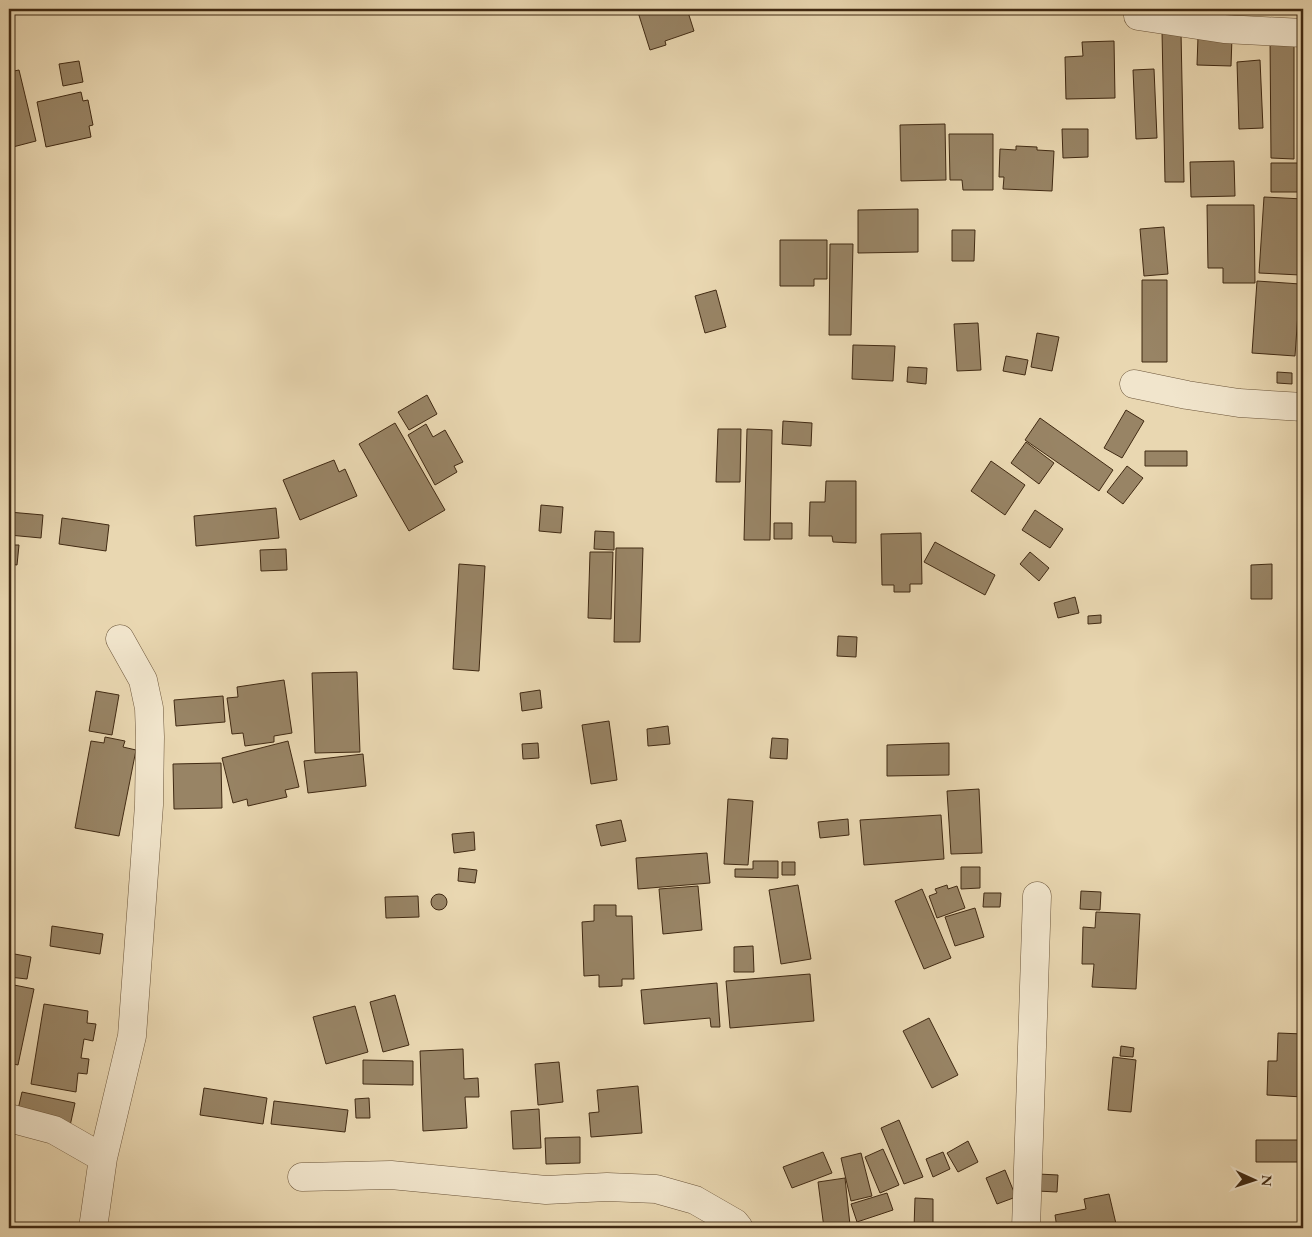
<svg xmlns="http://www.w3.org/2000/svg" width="1312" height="1237" font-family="'EB Garamond',serif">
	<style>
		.building { fill: #988465; stroke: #412a13 }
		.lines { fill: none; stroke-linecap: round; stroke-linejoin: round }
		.minor-casing { stroke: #6b553a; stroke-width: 29 }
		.minor { stroke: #f1e5cc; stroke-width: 28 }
	</style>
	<rect width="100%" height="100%" fill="#e9d7b1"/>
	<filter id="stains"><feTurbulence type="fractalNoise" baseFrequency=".004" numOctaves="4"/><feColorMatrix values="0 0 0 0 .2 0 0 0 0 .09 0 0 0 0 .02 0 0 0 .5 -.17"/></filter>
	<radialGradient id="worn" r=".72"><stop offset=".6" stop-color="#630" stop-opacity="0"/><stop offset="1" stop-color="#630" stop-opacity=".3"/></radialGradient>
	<path class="building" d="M637,9h50l7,22 -29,10 1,4 -16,5z
		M1162,31l19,1 3,150h-19z
		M1198,37h34l-1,29 -34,-1z
		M1270,38h24v121l-23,-1z
		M1114,41l1,57 -49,1 -1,-42 18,-1 -1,-14z
		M1260,60l3,68 -24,1 -2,-67z
		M79,61l4,21 -20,4 -4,-22z
		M1154,69l3,69 -21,1 -3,-69z
		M19,70l17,71 -27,7v-76z
		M81,92l2,9 5,-1 5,25 -4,1 2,11 -45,10 -9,-45z
		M945,124l1,56 -45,1 -1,-56z
		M1062,129h26v28l-25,1z
		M949,134h44v56h-30l-1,-10h-12z
		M1016,146l21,1v3l17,1 -2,40 -49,-2 1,-12h-5l1,-28 16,1z
		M1234,161l1,35 -44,1 -1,-35z
		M1271,163h32v29h-32z
		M1264,197l39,2 -3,76 -41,-2z
		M1207,205h47l1,78h-32v-15h-15z
		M918,209v43l-60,1v-43z
		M1164,227l4,47 -24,2 -4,-47z
		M952,230h23l-1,31h-22z
		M780,240h47v39h-13v7h-34z
		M830,244h23l-2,91h-22z
		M1142,280h25v82h-25z
		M1257,281l43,3 -5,72 -43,-3z
		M716,290l10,37 -21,6 -10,-37z
		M978,323l3,47 -24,1 -3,-47z
		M1037,333l22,4 -7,34 -21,-4z
		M853,345l42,1 -2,35 -41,-2z
		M1006,356l22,4 -3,15 -22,-4z
		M908,367l19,1 -1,16 -19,-2z
		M1277,372l15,1v11l-15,-1z
		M427,395l10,19 -28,16 -11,-18z
		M1126,410l18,11 -22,37 -18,-10z
		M1040,418l73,52 -14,21 -74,-51z
		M783,421l29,2 -1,23 -29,-2z
		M395,423l50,87 -36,21 -50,-87z
		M426,424l7,13 12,-7 18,32 -9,4 3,6 -22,13 -27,-50z
		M718,429h23l-1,53h-24z
		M747,429l25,1 -2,110h-26z
		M1026,442l28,21 -15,21 -28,-21z
		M1145,451h42v15h-42z
		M334,460l5,12 6,-3 12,27 -57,24 -17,-40z
		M991,461l34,24 -20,30 -34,-24z
		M1127,466l16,12 -20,26 -16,-12z
		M1298,474h5v41h-5z
		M826,481h30v62l-23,-1 -1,-6h-23l1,-34h15z
		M541,505l22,2 -2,26 -22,-2z
		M276,508l3,30 -83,8 -2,-30z
		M1035,510l28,19 -13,19 -28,-18z
		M9,512l34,3 -2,23 -32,-3z
		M62,518l47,7 -3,26 -47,-7z
		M774,523h18v16h-18z
		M595,531l19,1v18l-20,-1z
		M921,533l1,51h-12v8h-16v-7h-12l-1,-51z
		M935,542l60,33 -10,20 -61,-33z
		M9,545h10l-2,20 -8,-1z
		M616,548h27l-3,94h-26z
		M286,549l1,21 -26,1 -1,-21z
		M590,552h23l-2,67 -23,-1z
		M1030,552l19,16 -10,13 -19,-17z
		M459,564l26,2 -6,105 -26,-2z
		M1272,564v35h-21v-34z
		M1075,597l4,16 -21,5 -4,-15z
		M1101,615v8l-13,1v-8z
		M838,636l19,1 -1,20 -19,-1z
		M357,672l3,80 -45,1 -3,-80z
		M284,680l8,53 -18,3v6l-29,4 -2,-13 -11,1 -5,-36 11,-1 -1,-10z
		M540,690l2,18 -20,3 -2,-18z
		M96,691l23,4 -7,40 -23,-4z
		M223,696l2,26 -49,4 -2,-26z
		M609,721l8,59 -26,4 -9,-59z
		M668,726l2,18 -22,2 -1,-17z
		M105,737l20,4 -2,6 13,3 -17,86 -44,-8 16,-87 13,2z
		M772,738l16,1 -1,20 -17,-1z
		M288,741l11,46 -14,3 2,7 -39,9 -1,-7 -14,4 -11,-45z
		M538,743l1,15 -16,1 -1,-15z
		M949,743v32l-62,1v-31z
		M363,754l3,32 -58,7 -4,-32z
		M221,763l1,45 -48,1 -1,-45z
		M979,789l3,64 -31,1 -4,-63z
		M728,799l25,2 -5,64 -24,-1z
		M941,815l3,44 -80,6 -4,-45z
		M848,819l1,16 -29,3 -2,-16z
		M621,820l5,21 -25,5 -5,-21z
		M474,832l1,18 -21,3 -2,-19z
		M707,853l3,30 -72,6 -2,-31z
		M753,861h25v17l-43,-1v-8h18z
		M782,862h13v13h-13z
		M961,867h19v21l-19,1z
		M459,868l18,2 -2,13 -17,-2z
		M798,885l13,74 -30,5 -12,-74z
		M947,885l1,4 9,-3 8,22 -28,10 -8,-22 8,-3 -2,-4z
		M698,886l4,44 -39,4 -4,-45z
		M922,889l29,69 -27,11 -29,-68z
		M1081,891l20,1 -1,18 -20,-1z
		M984,893h17l-1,14h-17z
		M431 902a8 8 0 1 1 16 0a8 8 0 1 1-16 0Z
		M418,896l1,21 -33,1 -1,-21z
		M594,905h22v11h16l2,63h-12v7l-23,1v-12l-15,1 -2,-54 12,-1z
		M975,908l9,29 -29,9 -10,-29z
		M1096,912l44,2 -4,75 -44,-2 2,-23h-12l1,-37 12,1z
		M52,926l51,8 -3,20 -50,-8z
		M753,946l1,26h-20v-25z
		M9,953l22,4 -4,22 -18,-2z
		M810,974l4,47 -84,7 -4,-47z
		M717,983l3,44h-9l-1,-9 -66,6 -3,-34z
		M9,984l25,5 -16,76 -9,-2z
		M395,995l14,50 -26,7 -13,-50z
		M44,1004l44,7 -1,12 9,1 -3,17 -9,-2 -3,19 8,1 -2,15 -9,-1 -2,19 -45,-8z
		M355,1006l13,46 -42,12 -13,-47z
		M929,1018l29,57 -26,13 -29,-57z
		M1278,1033l25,1v63l-36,-2 1,-34h9z
		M1121,1046l13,2 -1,9 -13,-1z
		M463,1049l1,30 14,-1 1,19h-14l2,31 -44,3 -3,-80z
		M1113,1057l23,3 -5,52 -23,-2z
		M363,1060l50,1v24l-50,-1z
		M559,1062l4,40 -25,3 -3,-41z
		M638,1086l4,47 -51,4 -2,-24 10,-1 -2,-22z
		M204,1088l63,10 -4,26 -63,-9z
		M22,1092l53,11 -5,23 -53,-12z
		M369,1098l1,20h-14l-1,-19z
		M274,1101l74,9 -3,22 -74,-8z
		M539,1109l2,39 -28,1 -2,-38z
		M899,1120l24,57 -19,7 -23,-56z
		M580,1137v26l-34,1 -1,-26z
		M1256,1140h47v22h-47z
		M968,1141l10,21 -20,10 -11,-19z
		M883,1149l16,36 -19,8 -15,-36z
		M823,1152l9,21 -40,15 -9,-21z
		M943,1152l7,17 -17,8 -7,-18z
		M861,1153l11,43 -21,5 -10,-43z
		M1005,1170l11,27 -19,7 -11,-26z
		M1038,1174l20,1 -1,17 -20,-1z
		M845,1178l5,47 6,-1 1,4h-33l-6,-46z
		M887,1193l6,17 -36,12 -6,-18z
		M1109,1194l8,34h-60l-2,-13 31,-6 -2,-10z
		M915,1198l18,1v29h-19z"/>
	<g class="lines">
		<g class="minor-casing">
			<path id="minor" d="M1138,16l86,13 79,4
				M1134,384l53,11 52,8 64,4
				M9,1118l45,12 49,28
				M302,1177l89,-2 155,15 61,-3 49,2 39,11 40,23 4,5
				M93,1228l10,-70 29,-122 17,-231 1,-68 -1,-29 -6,-28 -23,-41
				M1026,1228l11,-332"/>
		</g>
		<use href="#minor" class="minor"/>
	</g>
	<rect width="1312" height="1237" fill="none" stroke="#e9d7b1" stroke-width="30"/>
	<rect x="10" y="10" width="1292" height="1217" fill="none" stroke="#412a13" stroke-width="2.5"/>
	<rect x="15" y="15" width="1282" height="1207" fill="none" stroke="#412a13"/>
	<g transform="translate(1254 1180) rotate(93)" stroke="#f1e5cc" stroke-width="4" paint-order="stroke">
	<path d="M0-4L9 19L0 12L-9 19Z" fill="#412a13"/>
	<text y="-8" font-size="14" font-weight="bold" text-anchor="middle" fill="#412a13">N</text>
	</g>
	<rect width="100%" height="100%" filter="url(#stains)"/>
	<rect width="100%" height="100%" fill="url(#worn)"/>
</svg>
